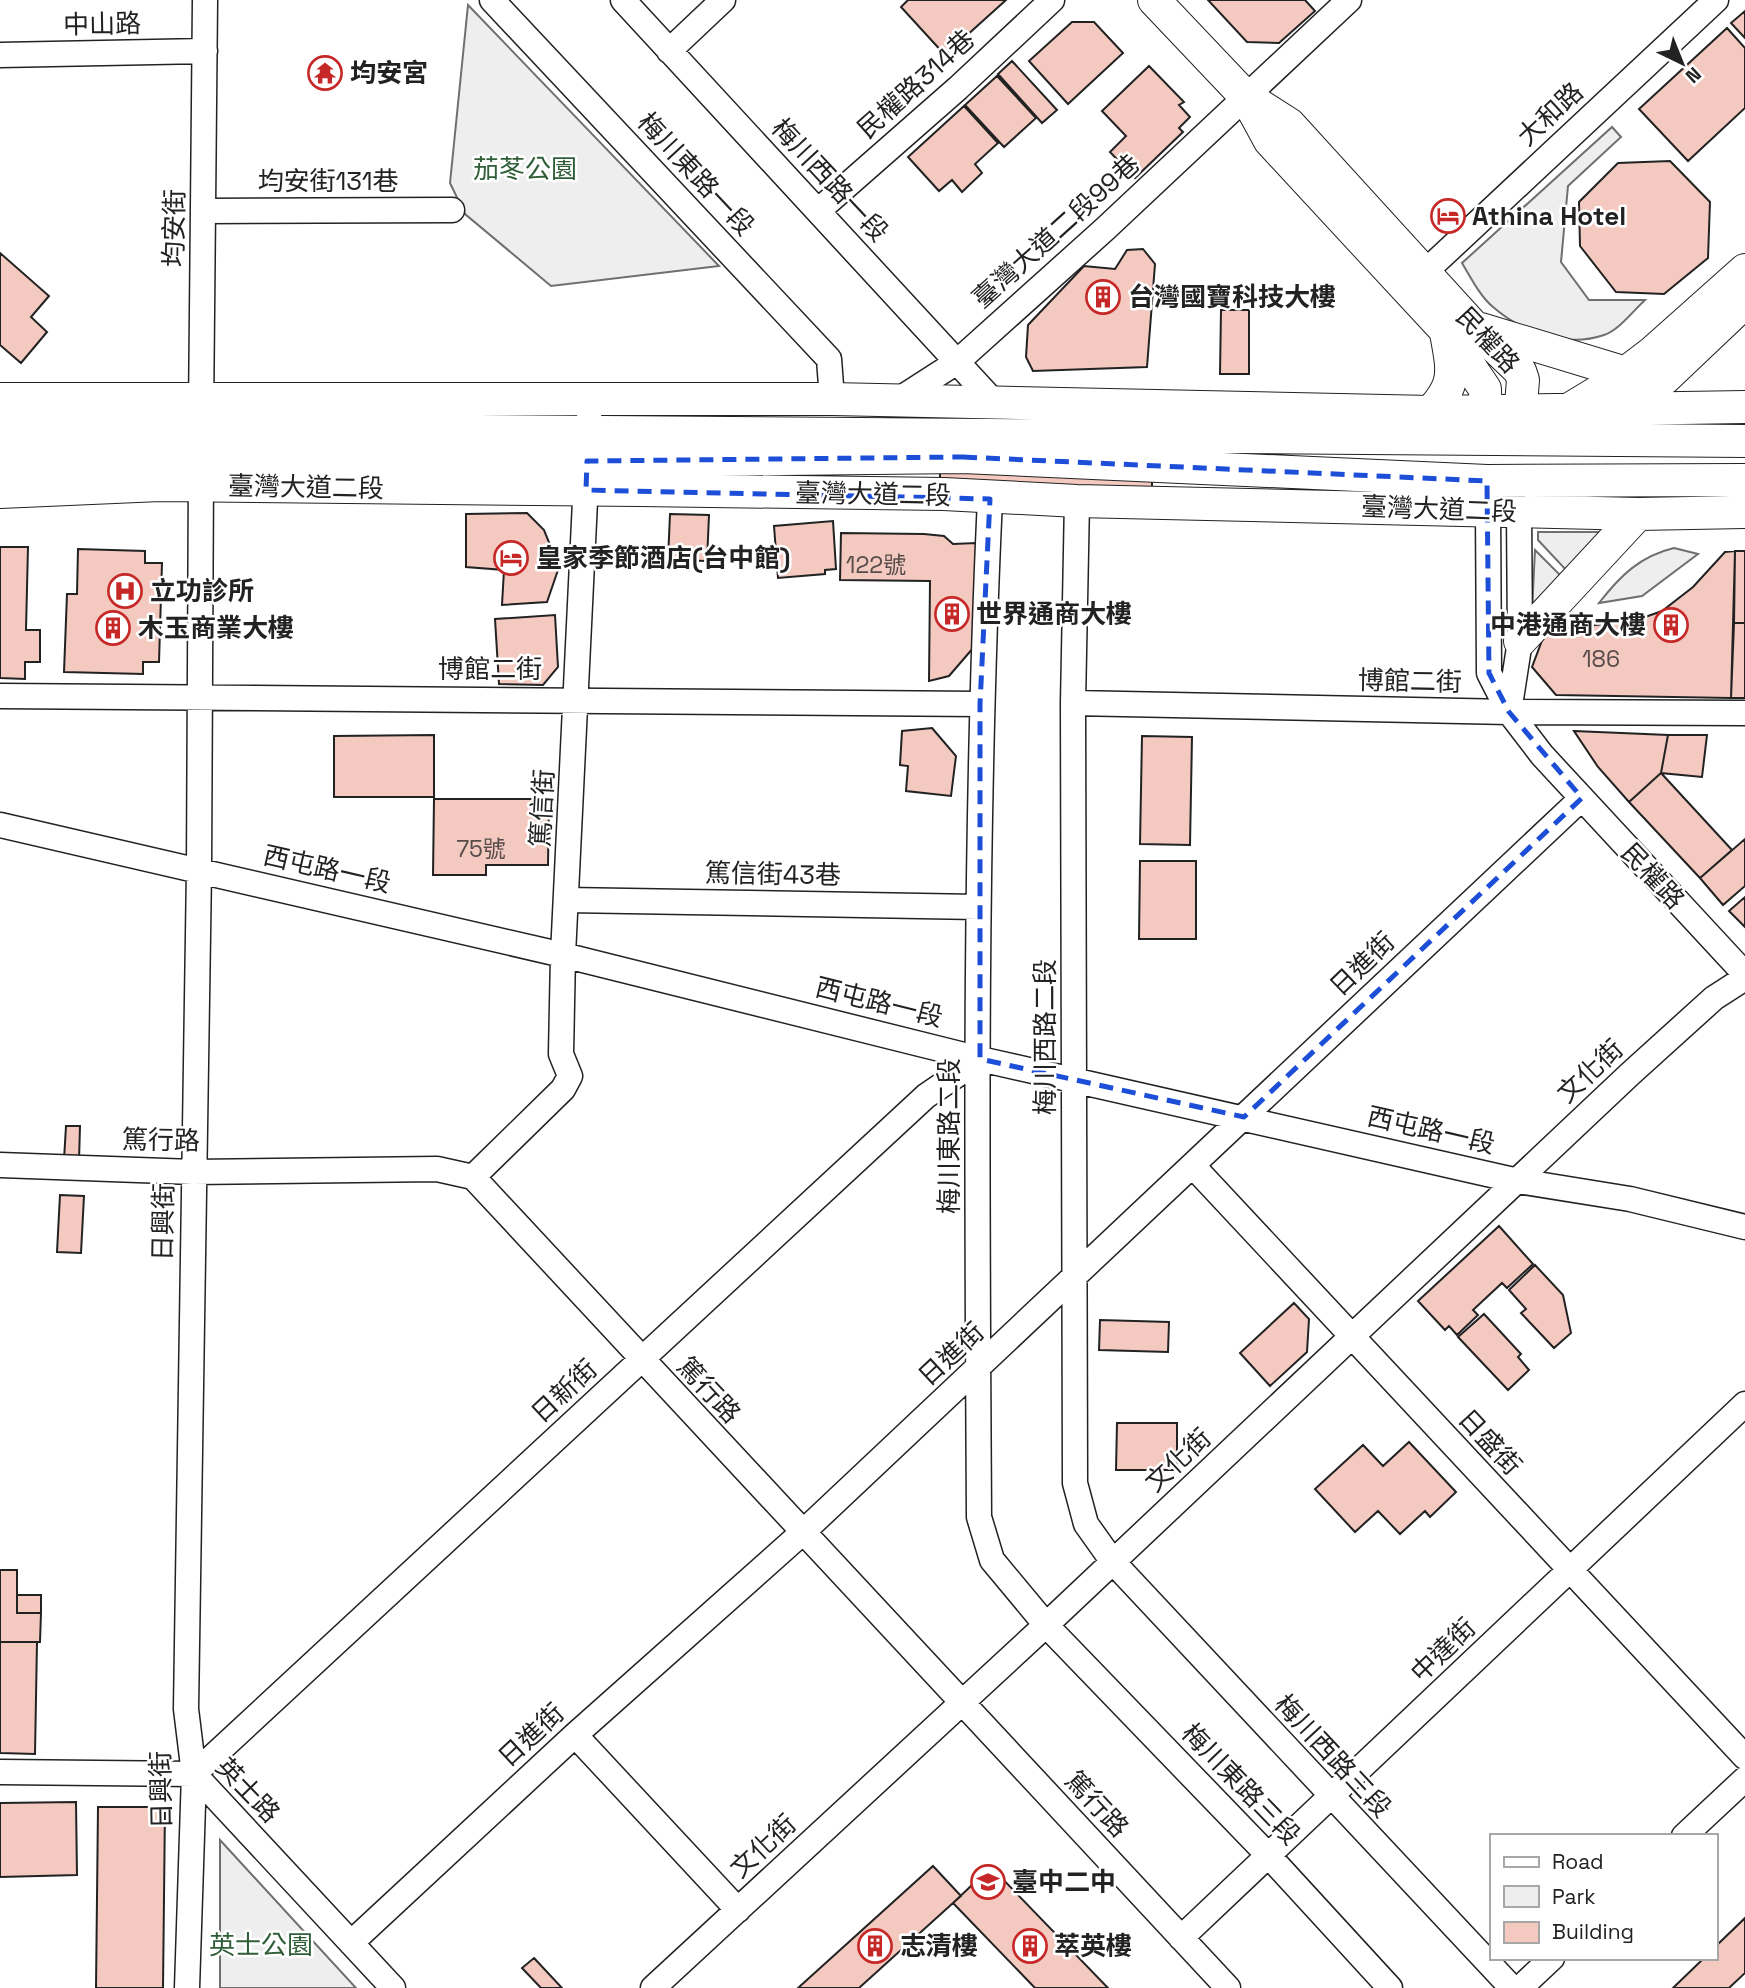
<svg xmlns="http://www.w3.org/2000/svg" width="1745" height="1988" font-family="'Space Grotesk','Noto Sans TC',sans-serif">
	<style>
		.green { fill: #eee; stroke: #6f6f6f; stroke-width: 2 }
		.building { fill: #f3c9c0; stroke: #222; stroke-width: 2 }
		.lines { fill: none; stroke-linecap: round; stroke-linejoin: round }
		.minor-casing { stroke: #222; stroke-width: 27 }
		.major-casing { stroke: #222; stroke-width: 34 }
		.minor { stroke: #fff; stroke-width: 24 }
		.major { stroke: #fff; stroke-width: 32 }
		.marked { fill: none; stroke: #1d4ed8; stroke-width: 5; stroke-dasharray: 14 9; stroke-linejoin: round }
		.labels { text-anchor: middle; stroke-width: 5; stroke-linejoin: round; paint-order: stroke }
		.number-label { font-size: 23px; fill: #564c4a }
		.street-label { font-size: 26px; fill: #222; stroke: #fff }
		.poi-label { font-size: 26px; font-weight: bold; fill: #222; stroke: #fff; text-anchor: start }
		.park-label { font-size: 26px; fill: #2f5e38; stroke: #fff }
	</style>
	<rect width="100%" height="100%" fill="#fff"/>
	<path class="green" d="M468,5l251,261 -168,20 -86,-72 -15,-31z
		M1612,127l9,10 -53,49 -7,76 28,38h56c-11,10 -26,30 -41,35 -38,13 -81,-2 -111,-28 -13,-11 -22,-29 -31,-44z
		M1538,532h74l-46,38 -28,-30z
		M1674,548l24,6 -56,42 -43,7c21,-27 41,-47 75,-55z
		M1535,550l25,25 -28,36z
		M220,1840l136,148h-136z"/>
	<path class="building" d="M908,0h98l-61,55 -44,-48z
		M1208,0h97l10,11 -36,32 -32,-1z
		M1745,11v27l-14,-15z
		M1072,22h22l29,31 -55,51 -39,-43z
		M1727,28l18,20v60l-57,53 -49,-52z
		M1012,61l45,49 -15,13 -44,-49z
		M1149,66l35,36 -5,3 11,12 -11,11 4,4 -48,46 -25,-26 16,-16 -24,-25z
		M997,76l39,42 -32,29 -39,-42z
		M964,106l34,37 -23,21 7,9 -20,19 -10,-12 -13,11 -31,-34z
		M1670,161l40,41 -2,56 -44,36 -48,-2 -36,-46 -1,-44 39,-39z
		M1143,249l12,15 -8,103 -114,4 -7,-14 2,-32 56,-59 31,3 12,-19z
		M0,253l49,43 -18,21 16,15 -26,31 -21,-18z
		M1221,310h28v64h-29z
		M940,466l212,4v22l-212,-3z
		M527,513l17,17 15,37 -12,35 -45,3 2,-35 -38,-3v-53z
		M670,514l39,1 -2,46 -39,-1z
		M833,521l3,48 -11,1v4l-47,4 -4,-52z
		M841,533l83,1 20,2 9,8 23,-1 -2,104 -25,29 -20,5 1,-100 -90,-1z
		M0,547h28l-2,83h14v32h-15v17l-25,-1z
		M78,549l67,2v12h17l-3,99h-16v12l-79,-2 3,-78h10z
		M1735,551l-4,147 -175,-3 -24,-28 14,-37 88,-9 28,-10 31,-24 32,-35z
		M1735,551h10v72h-11z
		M555,615l3,52 -15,18 -44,-1 -4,-65z
		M1734,623h11v75h-14z
		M932,728l24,28 -5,40 -45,-5 2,-25 -8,-1 2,-34z
		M1574,731l94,4 -7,38 -32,29 -31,-35z
		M434,735v62h-100v-61z
		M1668,735h39l-5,42 -41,-4z
		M1142,736l50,1 -2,108 -50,-1z
		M1661,773l71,77 -32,28 -71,-76z
		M434,799h115l-1,66h-62v10h-53z
		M1745,839v47l-22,19 -23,-27z
		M1140,861h56v78h-57z
		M1745,897v30l-16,-16z
		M66,1126h14l-1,35 -15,-1z
		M60,1195l24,1 -3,57 -24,-1z
		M1499,1226l34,38 -26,24 -5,-5 -29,27 5,5 -21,20 -8,-9 -4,4 -27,-29z
		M1535,1265l28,30 8,38 -17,15 -33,-35 5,-4 -17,-19z
		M1294,1303l15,16 -2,33 -37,34 -30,-33z
		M1484,1314l37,40 -3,3 11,13 -21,20 -50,-53z
		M1100,1320l69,2 -1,30 -69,-2z
		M1117,1423h60v47h-61z
		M1409,1442l47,50 -26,25 -5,-6 -25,23 -22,-23 -23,21 -40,-43 48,-44 20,21z
		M0,1570h17v43h24l-1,29h-40z
		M17,1595h24v18h-24z
		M0,1642h37l-2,112 -35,-1z
		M76,1802l1,73 -77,2v-74z
		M98,1807h67l-2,181h-67z
		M933,1866l28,30 -8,7 -94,85h-61z
		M991,1867l117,121h-73l-82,-85z
		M1745,1918v55l-16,15h-56l31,-30h11v-11z
		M534,1958l28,30h-21l-19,-20z"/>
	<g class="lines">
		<g class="minor-casing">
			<path id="minor" d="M492,0l337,359 3,40
				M623,0l370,401
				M669,51l54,-51
				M0,55l205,-4
				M819,210l139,-122 94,-88
				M204,211l248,-1
				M1425,272l291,-272
				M898,400l59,-38 148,-133 244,-229
				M201,416l4,-416
				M990,499c-16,339 -13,678 -11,1018l13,43 54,65 221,229 123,134
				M1077,501l-4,202 2,780 11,41 27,38 399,426
				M1488,509l1,164 20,39 33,43 203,219
				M0,696l980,8
				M1073,703l436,9 236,1
				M1509,712l11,-71 -1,-130
				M0,825l563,130 417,104 538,122 112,18 115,28
				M567,900l411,7
				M0,1165l193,7 244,-3 36,8 755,811
				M1193,1166l552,591
				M473,1177l90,-88 7,-13 -9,-22 2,-99 27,-557
				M575,1735l163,175
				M0,1772l194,2 199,214
				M194,1774l732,-678 54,-37
				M1684,1836l61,-57
				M1181,1938l564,-534
				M351,1943l224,-208 227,-202 780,-735
				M187,1988l7,-214 -8,-65 13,-839 2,-400
				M653,1988l393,-363 584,-551 84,-76 31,-20
				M1520,1988l32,-30"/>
		</g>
		<g class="major-casing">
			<path id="major" d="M1154,0l92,97 24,44 176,190 39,58 1,41
				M1248,98l41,26 185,203 46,44 3,9 -4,49
				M1481,329l158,48
				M0,399h832l599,13 314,-5
				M1568,410l43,-26 42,-32 92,-82
				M1617,412l48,-34 80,-76
				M1423,421c32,-36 32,-41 23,-88
				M0,431l224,-2 1521,12
				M0,460l201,-3 386,4 376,-4 524,24 258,-1
				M0,492l160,-7 479,5 305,4 133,7 561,13 107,-2
				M1520,641l118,-127"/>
		</g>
		<use href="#minor" class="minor"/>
		<use href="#major" class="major"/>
	</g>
	<path class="marked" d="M963,457l524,24 2,192 20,39 73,86 -338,319 -264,-58v-355l10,-205 -404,-9 1,-29z"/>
	<defs>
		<g id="temple-ring" transform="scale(1.75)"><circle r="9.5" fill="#fff" stroke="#c62828" stroke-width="1.5"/><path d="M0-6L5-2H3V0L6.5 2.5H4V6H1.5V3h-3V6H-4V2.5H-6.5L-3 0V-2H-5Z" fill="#c62828"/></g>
		<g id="hotel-ring" transform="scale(1.75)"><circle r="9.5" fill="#fff" stroke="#c62828" stroke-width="1.5"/><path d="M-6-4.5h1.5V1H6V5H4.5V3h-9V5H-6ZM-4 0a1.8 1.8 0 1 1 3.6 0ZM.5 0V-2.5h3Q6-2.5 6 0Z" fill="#c62828"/></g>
		<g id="building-ring" transform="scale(1.75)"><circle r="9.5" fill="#fff" stroke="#c62828" stroke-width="1.5"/><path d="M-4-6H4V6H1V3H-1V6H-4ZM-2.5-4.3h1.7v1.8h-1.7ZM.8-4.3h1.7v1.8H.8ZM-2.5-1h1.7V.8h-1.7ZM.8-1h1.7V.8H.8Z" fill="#c62828"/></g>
		<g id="hospital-ring" transform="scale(1.75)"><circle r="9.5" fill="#fff" stroke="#c62828" stroke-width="1.5"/><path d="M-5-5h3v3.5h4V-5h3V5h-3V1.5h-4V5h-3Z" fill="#c62828"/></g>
		<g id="school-ring" transform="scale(1.75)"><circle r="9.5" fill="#fff" stroke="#c62828" stroke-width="1.5"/><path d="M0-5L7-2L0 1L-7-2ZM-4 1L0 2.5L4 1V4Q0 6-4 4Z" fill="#c62828"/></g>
	</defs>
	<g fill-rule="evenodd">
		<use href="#temple-ring" x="325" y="73"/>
		<use href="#hotel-ring" x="1448" y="216"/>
		<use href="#building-ring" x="1103" y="297"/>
		<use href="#hotel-ring" x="511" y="558"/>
		<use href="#hospital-ring" x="125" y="591"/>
		<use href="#building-ring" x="952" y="614"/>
		<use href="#building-ring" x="1671" y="625"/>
		<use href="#building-ring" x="113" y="628"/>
		<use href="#school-ring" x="988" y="1882"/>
		<use href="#building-ring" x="875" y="1946"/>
		<use href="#building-ring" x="1030" y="1946"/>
	</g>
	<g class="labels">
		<g class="number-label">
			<text x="876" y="573">122號</text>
			<text x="1601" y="667">186</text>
			<text x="481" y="857">75號</text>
		</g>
		<g class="street-label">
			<text transform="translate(102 24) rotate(-1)" y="9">中山路</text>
			<text transform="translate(916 84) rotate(-42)" y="9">民權路314巷</text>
			<text transform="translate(1550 114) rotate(-43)" y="9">大和路</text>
			<text transform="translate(696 174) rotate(47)" y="9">梅川東路一段</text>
			<text transform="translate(830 180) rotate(47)" y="9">梅川西路一段</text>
			<text x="328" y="190">均安街131巷</text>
			<text transform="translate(174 228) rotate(-89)" y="9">均安街</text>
			<text transform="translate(1056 231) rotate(-42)" y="9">臺灣大道二段99巷</text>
			<text transform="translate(1488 340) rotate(47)" y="9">民權路</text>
			<text transform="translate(306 487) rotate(1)" y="9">臺灣大道二段</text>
			<text transform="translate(873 494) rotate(1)" y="9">臺灣大道二段</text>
			<text transform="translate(1439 509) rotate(2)" y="9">臺灣大道二段</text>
			<text x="490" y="678">博館二街</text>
			<text transform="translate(1410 681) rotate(1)" y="9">博館二街</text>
			<text transform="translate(542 808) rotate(-87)" y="9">篤信街</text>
			<text transform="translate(327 869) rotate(13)" y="9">西屯路一段</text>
			<text transform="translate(773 874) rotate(1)" y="9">篤信街43巷</text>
			<text transform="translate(1653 876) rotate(47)" y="9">民權路</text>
			<text transform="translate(1362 964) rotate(-44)" y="9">日進街</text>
			<text transform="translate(879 1002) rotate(14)" y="9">西屯路一段</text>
			<text transform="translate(1045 1037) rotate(-90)" y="9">梅川西路二段</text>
			<text transform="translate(1590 1071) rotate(-43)" y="9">文化街</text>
			<text transform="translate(1431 1130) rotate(13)" y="9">西屯路一段</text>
			<text transform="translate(949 1136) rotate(-90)" y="9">梅川東路二段</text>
			<text transform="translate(161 1140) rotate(1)" y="9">篤行路</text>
			<text transform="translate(163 1222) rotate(-89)" y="9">日興街</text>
			<text transform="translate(951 1354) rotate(-43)" y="9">日進街</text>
			<text transform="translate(709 1390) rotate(47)" y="9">篤行路</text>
			<text transform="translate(564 1391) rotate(-43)" y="9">日新街</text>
			<text transform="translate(1490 1442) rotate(47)" y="9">日盛街</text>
			<text transform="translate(1178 1460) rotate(-43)" y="9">文化街</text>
			<text transform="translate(1443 1650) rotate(-44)" y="9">中達街</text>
			<text transform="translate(531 1735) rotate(-43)" y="9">日進街</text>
			<text transform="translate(1333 1756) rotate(47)" y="9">梅川西路三段</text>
			<text transform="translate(1241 1784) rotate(46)" y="9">梅川東路三段</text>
			<text transform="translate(161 1790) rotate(-91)" y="9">日興街</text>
			<text transform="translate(248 1790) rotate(46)" y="9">英士路</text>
			<text transform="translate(1097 1804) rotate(47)" y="9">篤行路</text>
			<text transform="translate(763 1846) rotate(-43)" y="9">文化街</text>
		</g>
		<g class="poi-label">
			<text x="350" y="82">均安宮</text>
			<text x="1472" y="225">Athina Hotel</text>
			<text x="1128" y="306">台灣國寶科技大樓</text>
			<text x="536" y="567">皇家季節酒店(台中館)</text>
			<text x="150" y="600">立功診所</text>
			<text x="976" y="623">世界通商大樓</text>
			<text x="1646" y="634" text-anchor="end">中港通商大樓</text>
			<text x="138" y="637">木玉商業大樓</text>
			<text x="1012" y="1891">臺中二中</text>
			<text x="900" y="1955">志清樓</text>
			<text x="1054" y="1955">萃英樓</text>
		</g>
		<g class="park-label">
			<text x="525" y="178">茄苳公園</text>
			<text x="261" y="1954">英士公園</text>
		</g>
	</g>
	<rect x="1490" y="1834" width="228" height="126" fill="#ffffff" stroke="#a7a7a7" stroke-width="2"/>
	<rect x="1504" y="1857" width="35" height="10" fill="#ffffff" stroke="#a7a7a7" stroke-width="2"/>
	<text x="1552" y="1869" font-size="21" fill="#222222">Road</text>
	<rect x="1504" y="1886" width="35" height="21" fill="#eeeeee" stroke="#a7a7a7" stroke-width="2"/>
	<text x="1552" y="1904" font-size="21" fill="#222222">Park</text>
	<rect x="1504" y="1922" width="35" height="21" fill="#f3c9c0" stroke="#a7a7a7" stroke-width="2"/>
	<text x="1552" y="1939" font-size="21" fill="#222222">Building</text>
	<g transform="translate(1682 63) rotate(137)" stroke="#ffffff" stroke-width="5" paint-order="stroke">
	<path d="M0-5L12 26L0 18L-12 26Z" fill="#222222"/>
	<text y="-10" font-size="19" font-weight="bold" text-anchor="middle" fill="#222222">N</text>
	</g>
</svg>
